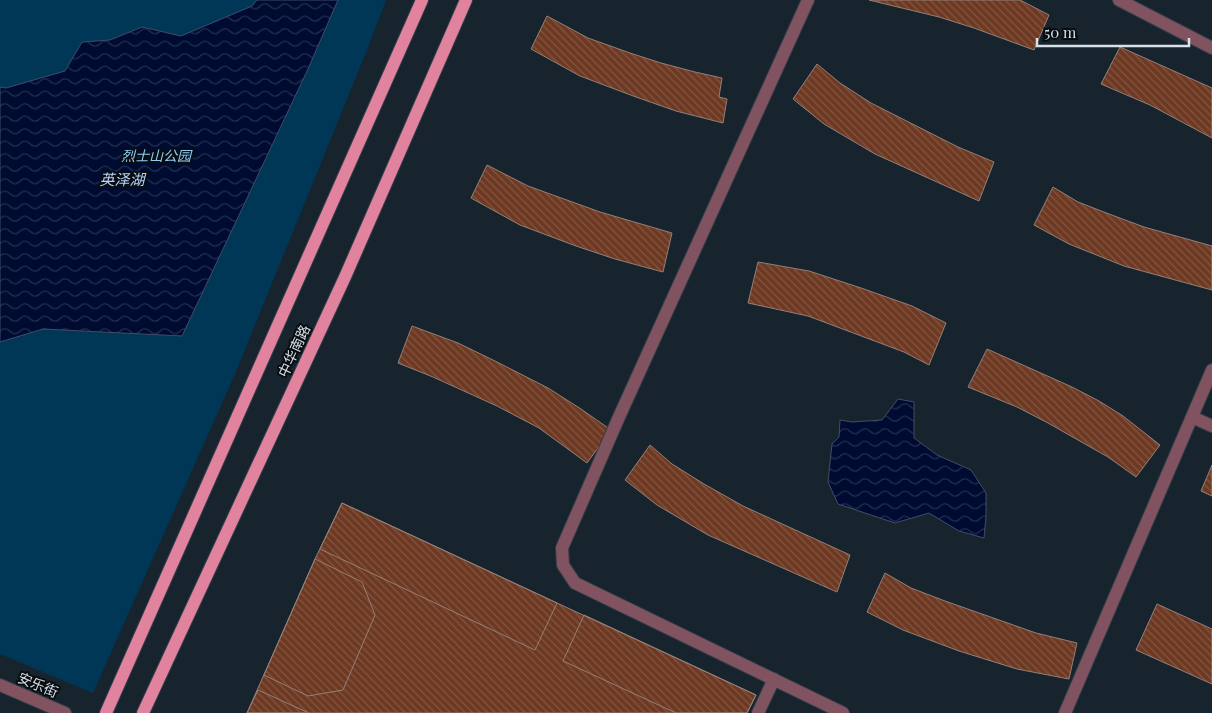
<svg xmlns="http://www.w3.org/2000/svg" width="1212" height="713" font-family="'Playfair Display','Noto Sans SC',serif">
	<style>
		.green { fill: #003756 }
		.water { fill: url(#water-waves); stroke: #414b69 }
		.building { fill: url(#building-back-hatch); stroke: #938078 }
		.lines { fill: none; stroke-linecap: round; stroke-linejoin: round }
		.minor-casing { stroke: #323e48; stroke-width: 14 }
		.major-casing { stroke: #323e48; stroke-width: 14 }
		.minor { stroke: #815360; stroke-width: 12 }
		.major { stroke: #e1829e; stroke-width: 12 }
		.labels { text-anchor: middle; stroke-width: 4; stroke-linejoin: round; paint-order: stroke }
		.park-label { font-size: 14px; font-style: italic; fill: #8ecbf9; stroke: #070d11 }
		.street-label { font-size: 14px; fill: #d8e1e8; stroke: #070d11 }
		.water-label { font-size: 15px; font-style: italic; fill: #b7d2fd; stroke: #070d11 }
	</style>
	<defs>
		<pattern id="water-waves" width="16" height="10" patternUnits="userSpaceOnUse" patternTransform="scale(1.25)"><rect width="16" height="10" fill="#000b32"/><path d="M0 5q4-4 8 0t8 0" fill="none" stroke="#242e50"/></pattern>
		<pattern id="building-back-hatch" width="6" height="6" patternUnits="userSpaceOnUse" patternTransform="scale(1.25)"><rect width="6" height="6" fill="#6e3922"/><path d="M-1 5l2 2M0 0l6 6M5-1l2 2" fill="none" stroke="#825542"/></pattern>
	</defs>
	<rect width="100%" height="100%" fill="#17242e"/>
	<path class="green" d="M0,0h386l-21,55 -130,319 -142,319 -93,-39z"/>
	<path class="water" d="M257,0h81l-30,69 -126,267 -139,-7 -43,13v-255l6,1 59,-17 17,-29 28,-2 32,-13 39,9 71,-30z
		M898,399l16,3v36l23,17 34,15 15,23v23l-2,22 -25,-7 -30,-18 -34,10 -57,-19 -10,-22 4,-38 7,-7 1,-17 12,2 30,-2z"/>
	<path class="building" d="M869,0h151l29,15 -15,35 -60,-22 -35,-11z
		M547,16l41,22 42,15 31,10 34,9 27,6 -3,19 8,2 -4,24 -47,-12 -40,-14 -56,-21 -49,-27z
		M1120,47l92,41v50l-62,-33 -49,-21z
		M817,64l23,19 31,20 87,44 36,15 -15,39 -104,-47 -51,-30 -31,-25z
		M487,165l41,21 72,26 72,21 -9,39 -48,-13 -39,-13 -56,-21 -49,-27z
		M1053,187l25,15 31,12 35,13 68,19v44l-88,-24 -55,-22 -35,-19z
		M758,262l51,9 52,17 51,18 34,17 -17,42 -25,-13 -96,-36 -60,-13z
		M412,326l46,17 37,18 53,27 33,21 30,21 -24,33 -48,-35 -42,-22 -64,-29 -35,-14z
		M987,349l85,38 27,14 24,15 37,29 -24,32 -28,-20 -60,-34 -31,-16 -49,-20z
		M650,445l22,19 32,20 39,22 107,49 -13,37 -129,-57 -51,-30 -32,-25z
		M1212,465v31l-11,-5z
		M342,503l215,100 199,92 -9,18h-500l68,-154z
		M342,503l215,100 -22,47 -215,-101z
		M315,559l47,23 13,33 -32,75 -35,6 -44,-21z
		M885,573l26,15 34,13 91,32 41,10 -8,36 -52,-10 -58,-18 -56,-21 -36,-18z
		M1157,604l55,25v55l-76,-34z
		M584,615l172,80 -9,18h-71l-113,-52z
		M258,690l51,23h-62z"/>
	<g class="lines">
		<g class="minor-casing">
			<path id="minor" d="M808,0l-189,417 -57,131 1,17 12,18 268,130
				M1119,0l93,48
				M1192,417l20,9
				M0,685l65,28
				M758,713l16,-34
				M1065,713l147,-343"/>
		</g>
		<g class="major-casing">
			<path id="major" d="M106,713l316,-713
				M143,713l202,-436 121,-277"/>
		</g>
		<use href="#minor" class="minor"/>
		<use href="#major" class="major"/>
	</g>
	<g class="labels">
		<g class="park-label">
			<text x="156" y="161">烈士山公园</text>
		</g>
		<g class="street-label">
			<text transform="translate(294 351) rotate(-65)" y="5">中华南路</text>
			<text transform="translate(38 685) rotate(23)" y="5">安乐街</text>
		</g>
		<g class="water-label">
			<text x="122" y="185">英泽湖</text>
		</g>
	</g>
	<path d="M1037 38v8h152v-8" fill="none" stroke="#d8e1e8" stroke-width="2.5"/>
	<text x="1044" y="38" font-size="15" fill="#d8e1e8" stroke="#070d11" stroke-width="4" paint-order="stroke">50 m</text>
</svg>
